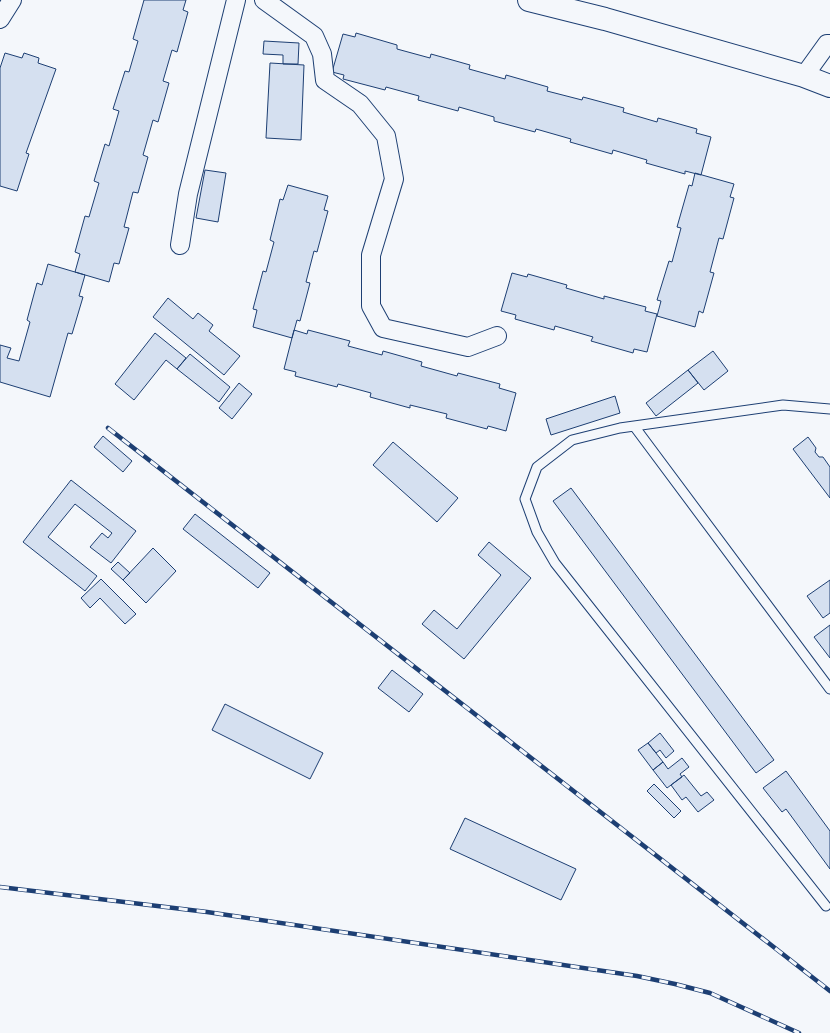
<svg xmlns="http://www.w3.org/2000/svg" width="830" height="1033" font-family="Signika,sans-serif">
	<style>
		.building { fill: #d5e0f0; stroke: #1d3f73 }
		.lines { fill: none; stroke-linecap: round; stroke-linejoin: round }
		.lane-casing { stroke: #1d3f73; stroke-width: 11 }
		.street-casing { stroke: #1d3f73; stroke-width: 20 }
		.secondary-casing { stroke: #1d3f73; stroke-width: 24 }
		.lane { stroke: #f4f7fb; stroke-width: 9 }
		.street { stroke: #f4f7fb; stroke-width: 18 }
		.secondary { stroke: #f4f7fb; stroke-width: 22 }
		.rail-casing { stroke: #1d3f73; stroke-width: 4.5 }
		.rail { stroke: #f4f7fb; stroke-width: 3; stroke-dasharray: 9; stroke-linecap: butt }
	</style>
	<rect width="100%" height="100%" fill="#f4f7fb"/>
	<path class="building" d="M144,0h42l-3,10 5,2 -11,40 -5,-2 -9,31 6,2 -11,39 -5,-2 -10,35 5,2 -10,36 -5,-1 -9,35 5,1 -10,36 -5,-1 -5,19 -34,-10 5,-18 -5,-2 10,-36 4,1 10,-34 -5,-2 11,-37 4,2 10,-35 -6,-2 12,-38 4,1 9,-31 -5,-2z
		M356,33l41,12v4l33,9 1,-4 39,11 -1,4 36,10 1,-4 42,12 -1,4 35,9 1,-3 41,11 -1,4 34,10 1,-4 39,11 -1,4 15,4 -10,38 -16,-4v3l-39,-11 1,-3 -34,-10 -1,4 -42,-12 1,-3 -35,-10 -1,3 -41,-11v-4l-35,-10 -1,4 -40,-11 1,-4 -33,-9 -1,3 -42,-11 1,-4 -12,-3 11,-38 12,3z
		M264,41l35,2 -1,21h-15v-9l-20,-1z
		M5,53l17,5 2,-5 15,5 -1,5 18,6 -30,84 3,1 -12,37 -17,-5v-118z
		M270,63l34,2 -3,75 -35,-2z
		M205,170l21,3 -8,49 -22,-4z
		M695,173l39,11 -4,13 4,1 -11,41 -4,-1 -9,34 4,1 -11,40 -4,-2 -4,16 -38,-11 4,-15 -4,-1 12,-39 3,1 9,-34 -4,-1 12,-42 3,1z
		M288,185l40,11 -4,14 4,1 -11,41 -3,-1 -8,31 4,1 -10,38 -3,-1 -5,18 -39,-11 4,-17 -4,-1 10,-38 3,1 8,-30 -4,-2 10,-41 3,1z
		M48,264l37,11 -6,21 4,1 -11,37 -4,-1 -18,64 -50,-15v-37l11,3 -4,10 12,3 11,-39 -3,-2 10,-37 5,2z
		M512,273l15,4 1,-3 39,11 -1,3 38,11v-3l42,11 -1,4 12,3 -10,38 -13,-3 -1,4 -42,-12 2,-4 -38,-11 -1,4 -39,-11 1,-4 -15,-4z
		M168,298l25,21 5,-6 15,12 -4,6 31,25 -16,19 -71,-58z
		M294,330l13,4 1,-4 42,11 -2,5 34,9 1,-4 39,11 -1,4 36,10 1,-3 42,11 -1,4 17,5 -10,38 -18,-5 -1,3 -41,-11 1,-4 -37,-9v3l-40,-11 1,-4 -33,-9 -1,3 -42,-11 1,-4 -12,-3z
		M155,333l31,25 -9,11 -11,-9 -32,40 -19,-16z
		M713,351l15,20 -24,19 -16,-20z
		M190,354l40,33 -11,15 -42,-33z
		M688,370l10,13 -42,33 -10,-13z
		M239,383l13,11 -20,25 -13,-11z
		M615,396l5,17 -69,22 -5,-16z
		M103,436l29,25 -9,11 -29,-25z
		M808,437l8,11 -1,4 4,5h4l7,10v31l-37,-49z
		M393,442l65,56 -21,24 -64,-57z
		M71,480l65,51 -25,32 -21,-16 12,-14 6,5 4,-5 -37,-29 -27,33 49,39 -12,15 -62,-49z
		M571,488l203,272 -18,13 -203,-272z
		M195,514l75,59 -12,15 -75,-59z
		M489,542l42,36 -67,81 -42,-35 12,-14 23,19 44,-54 -23,-20z
		M153,548l23,23 -30,32 -23,-23z
		M118,562l12,11 -7,7 -12,-11z
		M101,579l35,35 -11,10 -25,-26 -10,10 -9,-10z
		M830,580v33l-7,5 -16,-22z
		M830,625v33l-16,-21z
		M392,670l31,24 -14,18 -31,-24z
		M225,704l98,49 -13,26 -98,-49z
		M660,733l14,18 -8,7 -6,-8 -4,3 -8,-10z
		M648,743l15,19 -10,8 -15,-20z
		M682,758l7,9 -9,7 2,3 -15,11 -14,-18 10,-8 5,7z
		M786,771l44,60v38l-44,-60 -4,3 -19,-24z
		M684,775l17,21 6,-4 7,8 -16,12 -12,-15 -4,3 -11,-15z
		M654,784l27,27 -7,7 -27,-27z
		M465,818l111,51 -15,31 -111,-51z"/>
	<g class="lines">
		<g class="lane-casing">
			<path id="lane" d="M634,426l196,263
				M826,906l-271,-343 -18,-31 -12,-33 12,-32 35,-27 48,-12 163,-23 47,4"/>
		</g>
		<g class="street-casing">
			<path id="street" d="M264,0l50,36 8,18 3,26 35,24 26,32 8,43 -23,76v51l12,22 85,19 29,-11
				M0,19l12,-19
				M804,76l23,-32h3
				M180,245l8,-51 48,-194"/>
		</g>
		<g class="secondary-casing">
			<path id="secondary" d="M529,0l76,19 199,57 26,10"/>
		</g>
		<use href="#lane" class="lane"/>
		<use href="#street" class="street"/>
		<use href="#secondary" class="secondary"/>
		<g class="rail-casing">
			<path id="rail" d="M108,428l722,563
				M0,887l207,25 430,64 38,8 35,9 89,40"/>
		</g>
		<use href="#rail" class="rail"/>
	</g>
</svg>
